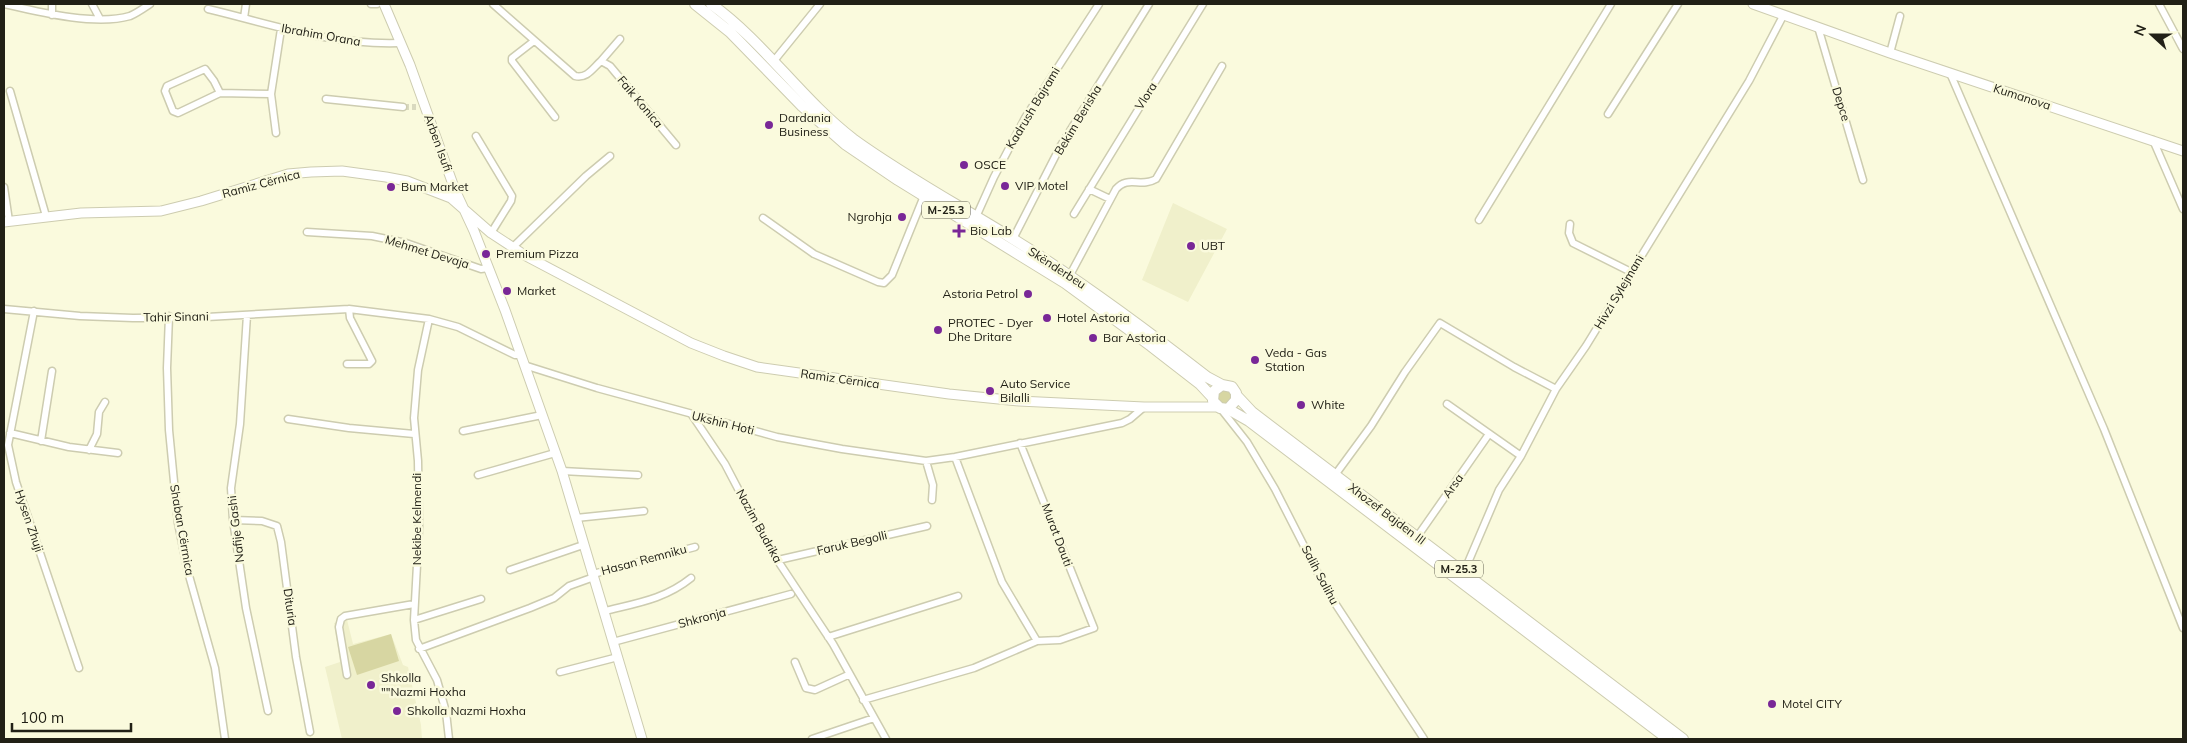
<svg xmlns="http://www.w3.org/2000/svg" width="2187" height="743" font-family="Mulish,sans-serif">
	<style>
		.built { fill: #f0f0cb }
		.green { fill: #d7d6a2 }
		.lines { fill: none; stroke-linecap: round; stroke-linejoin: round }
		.street-tunnel { stroke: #d9d9bf; stroke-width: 6; stroke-dasharray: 6 3; stroke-linecap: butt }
		.street-casing { stroke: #cdccb0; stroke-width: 9 }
		.secondary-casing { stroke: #cdccb0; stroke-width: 11 }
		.primary-casing { stroke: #cdccb0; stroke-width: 12 }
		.street { stroke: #fff; stroke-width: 6 }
		.secondary { stroke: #fff; stroke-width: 9 }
		.primary { stroke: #fff; stroke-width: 10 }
		.poi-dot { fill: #792797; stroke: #fafadd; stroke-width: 2 }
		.labels { text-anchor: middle; stroke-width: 5; stroke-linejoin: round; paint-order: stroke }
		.shield { fill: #fafadd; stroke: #626152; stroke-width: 1 }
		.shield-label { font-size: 11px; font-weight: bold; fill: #212016 }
		.street-label { font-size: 12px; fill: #212016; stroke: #fafadd }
		.poi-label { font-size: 12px; fill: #212016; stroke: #fafadd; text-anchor: start }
	</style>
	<rect width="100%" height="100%" fill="#fafadd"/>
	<path class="built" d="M1173,203l54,26 -39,73 -46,-22z
		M347,620l6,24 38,-10 12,31 5,2 13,58 1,14h-80l-17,-72 15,-5 -6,-39z"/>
	<path class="green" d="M1223,389l6,1 4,8 -8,7 -7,-5v-6z
		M391,634l8,27 -42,14 -9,-28z"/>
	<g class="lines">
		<path class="street-tunnel" d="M403,107h13"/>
		<g class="street-casing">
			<path id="street" d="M4,4c35,8 91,22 126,12 7,-3 14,-8 20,-12
				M92,4l8,15
				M371,4h6
				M493,4l82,72c12,3 18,-8 26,-15l9,5 66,79
				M2159,4l24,45
				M208,9c67,16 120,36 191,34
				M52,15v-11
				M244,18l2,-14
				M1818,27l45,153
				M534,41l-22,17v3l43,56
				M1890,53l10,-37
				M601,61l19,-22
				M773,62l47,-58
				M1950,73l154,356 79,199
				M10,91l36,125
				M220,93l-6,-12 -9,-12 -38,17 -2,5 8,20 5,2 42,-20 51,1
				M326,99l77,8
				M1608,114l70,-110
				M276,133l-5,-39 10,-65
				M476,136l36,60 -1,5 -20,32
				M2153,140l30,69
				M4,187l5,34
				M1089,189l21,10
				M1074,214l129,-210
				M976,217l18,-40 31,-59 74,-114
				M763,218l51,36 64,28 6,1 8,-8 32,-79
				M1479,220l132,-216
				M1570,224l-1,9 4,10 58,29
				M307,232l65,4 34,7 75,26 7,-1
				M1013,239l47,-92 89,-143
				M513,247l73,-71 24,-20
				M1070,275l46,-86c12,-14 25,-1 40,-10l66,-113
				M4,309l76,7 53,2 74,-1 142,-8 80,10 29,8 57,28h6
				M34,311l-26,134 8,37 63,186
				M247,315l-7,109 -9,64 2,32 13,88 22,103
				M169,316l-2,52 2,62 9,93 10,49 27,96 10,71
				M429,319l-11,51 -4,48 4,43 1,67 -5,92 2,20 21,40 9,32 3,27
				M347,364h22l3,-3 -22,-43 -1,-9
				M524,365l73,23 180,49 65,12 84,12 29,-4 167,-34 8,-4 14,-12
				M1447,404l74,52
				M1221,409l26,33 28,47 52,102 97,148
				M692,415l33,49 43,82 65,98 53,95
				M288,419l61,9 65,6
				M463,431l79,-16
				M10,433l59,14 49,6
				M41,441l11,-70
				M89,450l8,-16 2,-22 6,-10
				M955,457l47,125 35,59
				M926,461l7,24 -1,15
				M562,471l76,4
				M478,475l77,-22
				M1335,475l36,-49 34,-54 35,-49 74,44 42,22
				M576,518l68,-7
				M233,520l29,1 15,5 4,16 15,115 14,75
				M1417,537l72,-103
				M778,560l149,-34
				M510,570l73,-25
				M1464,572l35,-82 22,-34 35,-67 30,-43 163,-265 34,-65
				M593,574l102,-27
				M605,611c32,-8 60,-12 86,-33
				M414,620l67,-21
				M828,637l130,-41
				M613,642l178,-48
				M419,649l111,-41 24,-10 15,-12 25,-9
				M795,662l11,26 9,2 33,-15
				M560,672l58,-15
				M347,675l-8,-48 2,-8 4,-3 69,-12
				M863,700l111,-32 63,-27 23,-1 34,-12 -74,-185
				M812,739l62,-21"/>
		</g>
		<g class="secondary-casing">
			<path id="secondary" d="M384,4l26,61 45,125 19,41 31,79 57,161 80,268
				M1753,4l137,49 293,98
				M4,222l77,-9 80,-2 40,-10 87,-27 23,-2 31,-1 44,6 21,4 44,17 40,35 35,23 165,87 33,13 33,11 192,27 70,7 125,6h73"/>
		</g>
		<g class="primary-casing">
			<path id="primary" d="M695,4l35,28 72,74 43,38 53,36 167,103 86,63 49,38 13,14
				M711,4c53,38 90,95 142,135 51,37 107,67 160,100 68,42 131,89 194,138l15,8 10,2 4,6v7l-8,9 -8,-1 -7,-7 1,-10 8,-6
				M1237,396l15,16 431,327
				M1228,409l21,12 419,318"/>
		</g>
		<use href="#street" class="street"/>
		<use href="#secondary" class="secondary"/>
		<use href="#primary" class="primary"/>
	</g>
	<g class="poi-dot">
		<circle cx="769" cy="125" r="5"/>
		<circle cx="964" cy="165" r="5"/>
		<circle cx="1005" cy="186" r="5"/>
		<circle cx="391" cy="187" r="5"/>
		<circle cx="902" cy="217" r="5"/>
		<path d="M956.5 223.5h5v5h5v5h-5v5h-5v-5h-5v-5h5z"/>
		<circle cx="1191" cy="246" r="5"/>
		<circle cx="486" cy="254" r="5"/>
		<circle cx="507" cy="291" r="5"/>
		<circle cx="1028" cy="294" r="5"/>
		<circle cx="1047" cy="318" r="5"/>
		<circle cx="938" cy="330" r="5"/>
		<circle cx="1093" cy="338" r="5"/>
		<circle cx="1255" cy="360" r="5"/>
		<circle cx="990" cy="391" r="5"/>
		<circle cx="1301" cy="405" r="5"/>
		<circle cx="371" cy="685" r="5"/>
		<circle cx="1772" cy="704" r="5"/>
		<circle cx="397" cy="711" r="5"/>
	</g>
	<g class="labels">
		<g class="shield">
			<rect x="922" y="201.5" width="48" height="17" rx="4"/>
			<rect x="1435" y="560.5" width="48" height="17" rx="4"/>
		</g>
		<g class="shield-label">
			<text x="946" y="214">M-25.3</text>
			<text x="1459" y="573">M-25.3</text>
		</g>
		<g class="street-label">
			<text transform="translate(321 35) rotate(10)" y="4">Ibrahim Orana</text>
			<text transform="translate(1146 96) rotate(-58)" y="4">Vlora</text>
			<text transform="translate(2022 97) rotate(18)" y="4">Kumanova</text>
			<text transform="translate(640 102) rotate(50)" y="4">Faik Konica</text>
			<text transform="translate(1841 104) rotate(73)" y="4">Depce</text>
			<text transform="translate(1033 108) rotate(-59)" y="4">Kadrush Bajrami</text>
			<text transform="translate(1078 120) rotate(-59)" y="4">Bekim Berisha</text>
			<text transform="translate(438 143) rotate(70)" y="4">Arben Isufi</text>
			<text transform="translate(261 184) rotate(-15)" y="4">Ramiz Cërnica</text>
			<text transform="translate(427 252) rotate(17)" y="4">Mehmet Devaja</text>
			<text transform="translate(1057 268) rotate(33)" y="4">Skënderbeu</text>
			<text transform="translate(1619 292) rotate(-59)" y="4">Hivzi Sylejmani</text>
			<text transform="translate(176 317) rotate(-1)" y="4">Tahir Sinani</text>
			<text transform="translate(840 379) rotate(8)" y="4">Ramiz Cërnica</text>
			<text transform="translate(723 423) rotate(14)" y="4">Ukshin Hoti</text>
			<text transform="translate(1453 486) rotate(-55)" y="4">Arsa</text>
			<text transform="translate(1387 514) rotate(37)" y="4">Xhozef Bajden III</text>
			<text transform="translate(417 519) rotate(-90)" y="4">Nekibe Kelmendi</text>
			<text transform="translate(29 521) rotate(71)" y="4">Hysen Zhuji</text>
			<text transform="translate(759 526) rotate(61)" y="4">Nazim Budrika</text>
			<text transform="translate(236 529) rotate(-97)" y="4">Nafije Gashi</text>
			<text transform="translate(182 530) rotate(80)" y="4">Shaban Cërrnica</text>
			<text transform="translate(1057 535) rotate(69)" y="4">Murat Dauti</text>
			<text transform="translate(852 543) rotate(-13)" y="4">Faruk Begolli</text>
			<text transform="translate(644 560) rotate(-15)" y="4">Hasan Remniku</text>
			<text transform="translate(1320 575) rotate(62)" y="4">Salih Salihu</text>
			<text transform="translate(290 607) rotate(82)" y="4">Dituria</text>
			<text transform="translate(702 618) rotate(-15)" y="4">Shkronja</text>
		</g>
		<g class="poi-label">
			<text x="779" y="122">Dardania<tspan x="779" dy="14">Business</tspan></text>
			<text x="974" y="169">OSCE</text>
			<text x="1015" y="190">VIP Motel</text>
			<text x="401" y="191">Bum Market</text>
			<text x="892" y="221" text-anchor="end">Ngrohja</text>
			<text x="970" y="235">Bio Lab</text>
			<text x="1201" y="250">UBT</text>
			<text x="496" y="258">Premium Pizza</text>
			<text x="517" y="295">Market</text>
			<text x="1018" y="298" text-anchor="end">Astoria Petrol</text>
			<text x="1057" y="322">Hotel Astoria</text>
			<text x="948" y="327">PROTEC - Dyer<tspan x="948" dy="14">Dhe Dritare</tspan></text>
			<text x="1103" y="342">Bar Astoria</text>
			<text x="1265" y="357">Veda - Gas<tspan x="1265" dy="14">Station</tspan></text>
			<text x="1000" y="388">Auto Service<tspan x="1000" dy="14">Bilalli</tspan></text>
			<text x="1311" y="409">White</text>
			<text x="381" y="682">Shkolla<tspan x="381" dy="14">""Nazmi Hoxha</tspan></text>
			<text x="1782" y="708">Motel CITY</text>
			<text x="407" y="715">Shkolla Nazmi Hoxha</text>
		</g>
	</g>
	<rect width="2187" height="743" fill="none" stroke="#212016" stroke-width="10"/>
	<g transform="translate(2152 35) rotate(291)" stroke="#fafadd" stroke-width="4" paint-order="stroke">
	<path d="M0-4L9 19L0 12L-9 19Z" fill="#212016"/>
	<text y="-8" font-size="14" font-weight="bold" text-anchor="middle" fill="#212016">N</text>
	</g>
	<path d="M12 723v8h119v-8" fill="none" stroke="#212016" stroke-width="2.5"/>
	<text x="20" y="723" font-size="15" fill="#212016" stroke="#fafadd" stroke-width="4" paint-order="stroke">100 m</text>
</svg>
